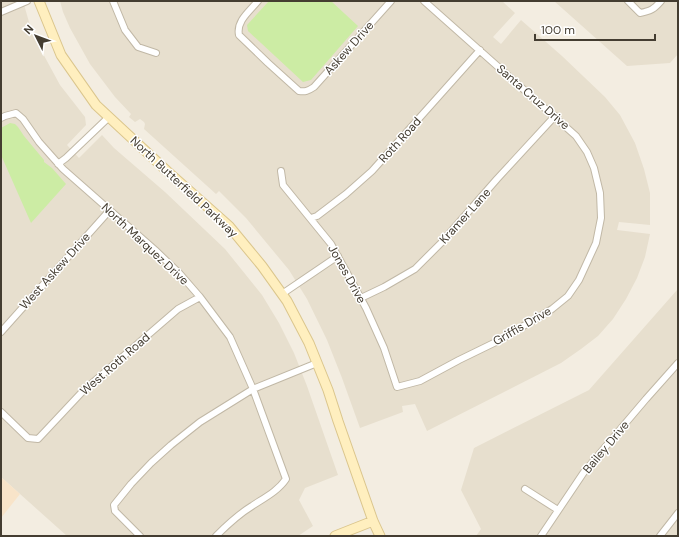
<svg xmlns="http://www.w3.org/2000/svg" width="679" height="537" font-family="'DM Sans',sans-serif">
	<style>
		.residential { fill: #e7dfce }
		.commercial { fill: #f8e4c9 }
		.green { fill: #cceca4 }
		.lines { fill: none; stroke-linecap: round; stroke-linejoin: round }
		.street-casing { stroke: #c1b8a6; stroke-width: 8 }
		.secondary-casing { stroke: #dbc68d; stroke-width: 11 }
		.street { stroke: #fff; stroke-width: 6 }
		.secondary { stroke: #ffefbf; stroke-width: 9 }
		.labels { text-anchor: middle; stroke-width: 3; stroke-linejoin: round; paint-order: stroke }
		.street-label { font-size: 12px; fill: #443d31; stroke: #fff }
	</style>
	<rect width="100%" height="100%" fill="#f3ede1"/>
	<path class="residential" d="M1,1h22l6,21 12,28 19,35 25,32 1,8 -19,20 12,13 23,-23 12,13 51,44 60,57 37,46 17,28 15,30 13,33 31,89 -33,13 -6,12 14,26 -15,10h-231l-66,-59z
		M60,1h442l13,12 -22,24 8,7 20,-24 41,36 43,41 15,18 15,28 9,26 6,24v32l-31,-3 -2,8 33,4 -5,23 -8,21 -11,21 -13,20 -15,17 -17,13 -20,14 -134,68 -12,-27 -13,2 1,6 -43,16 -18,-50 -15,-38 -20,-41 -18,-29 -43,-52 -27,-27 -3,3 -72,-65 1,-5 -1,-2 -4,-3 -5,3 -6,-5 2,-3 -16,-17 -25,-33 -20,-36 -7,-16z
		M554,1h124v53l-8,9 -43,3z
		M677,290h1v246h-202l5,-7 -20,-39 13,-42 115,-58z"/>
	<path class="commercial" d="M1,477l19,17 -19,24z"/>
	<path class="green" d="M269,1h62l27,25 -47,54 -8,2 -55,-51 -1,-6z
		M10,123l5,1 3,3 6,9 20,24v2l8,6 14,16 -35,39 -30,-68v-27z"/>
	<g class="lines">
		<g class="street-casing">
			<path id="street" d="M113,1l12,29 13,17 18,6
				M258,1c-8,10 -22,20 -19,34l29,28 31,28c6,1 9,0 15,-4l77,-86
				M628,1l12,12c11,-2 14,-4 21,-12
				M1,12l26,-11
				M1,118l4,-2 11,-3 7,6 16,23 24,27 92,81 25,24 20,23 30,40 23,52 33,90c-8,12 -22,19 -34,27 -13,8 -25,19 -36,30
				M58,164l8,-6 43,-41
				M281,171l2,14 48,59 16,29 19,35 18,40 13,39 23,-6 39,-21 41,-20 52,-31 16,-13 11,-16 17,-37 5,-25 -1,-25 -6,-25 -7,-16 -11,-16 -152,-135
				M311,218l6,-2 29,-22 26,-23 108,-121
				M282,294l56,-38
				M361,298l23,-11 31,-18 26,-26 56,-64 58,-63
				M1,332l108,-121
				M1,412l27,26 10,1 45,-48 95,-82 22,-12
				M525,489l33,21
				M140,536l-25,-25 -1,-6 17,-21 20,-21 20,-18 29,-23 53,-33 64,-26
				M541,536l43,-64 62,-73 32,-36
				M660,536l18,-23"/>
		</g>
		<g class="secondary-casing">
			<path id="secondary" d="M39,1l22,54 35,50 71,66 62,55 33,40 25,35 22,42 19,47 10,31 35,100 7,15
				M335,536l38,-15"/>
		</g>
		<use href="#street" class="street"/>
		<use href="#secondary" class="secondary"/>
	</g>
	<g class="labels">
		<g class="street-label">
			<text transform="translate(349 48) rotate(-48)" y="4">Askew Drive</text>
			<text transform="translate(533 97) rotate(41)" y="4">Santa Cruz Drive</text>
			<text transform="translate(400 140) rotate(-48)" y="4">Roth Road</text>
			<text transform="translate(184 187) rotate(43)" y="4">North Butterfield Parkway</text>
			<text transform="translate(465 216) rotate(-48)" y="4">Kramer Lane</text>
			<text transform="translate(145 244) rotate(43)" y="4">North Marquez Drive</text>
			<text transform="translate(55 271) rotate(-48)" y="4">West Askew Drive</text>
			<text transform="translate(347 274) rotate(61)" y="4">Jones Drive</text>
			<text transform="translate(522 326) rotate(-30)" y="4">Griffis Drive</text>
			<text transform="translate(115 364) rotate(-41)" y="4">West Roth Road</text>
			<text transform="translate(606 447) rotate(-50)" y="4">Bailey Drive</text>
		</g>
	</g>
	<rect width="679" height="537" fill="none" stroke="#443d31" stroke-width="4"/>
	<g transform="translate(36 36) rotate(312)" stroke="#ffffff" stroke-width="3" paint-order="stroke">
	<path d="M0-3L7 15L0 10L-7 15Z" fill="#443d31"/>
	<text y="-6" font-size="11" font-weight="bold" text-anchor="middle" fill="#443d31">N</text>
	</g>
	<path d="M535 34v6h120v-6" fill="none" stroke="#443d31" stroke-width="2"/>
	<text x="541" y="34" font-size="12" fill="#443d31" stroke="#ffffff" stroke-width="3" paint-order="stroke">100 m</text>
</svg>
